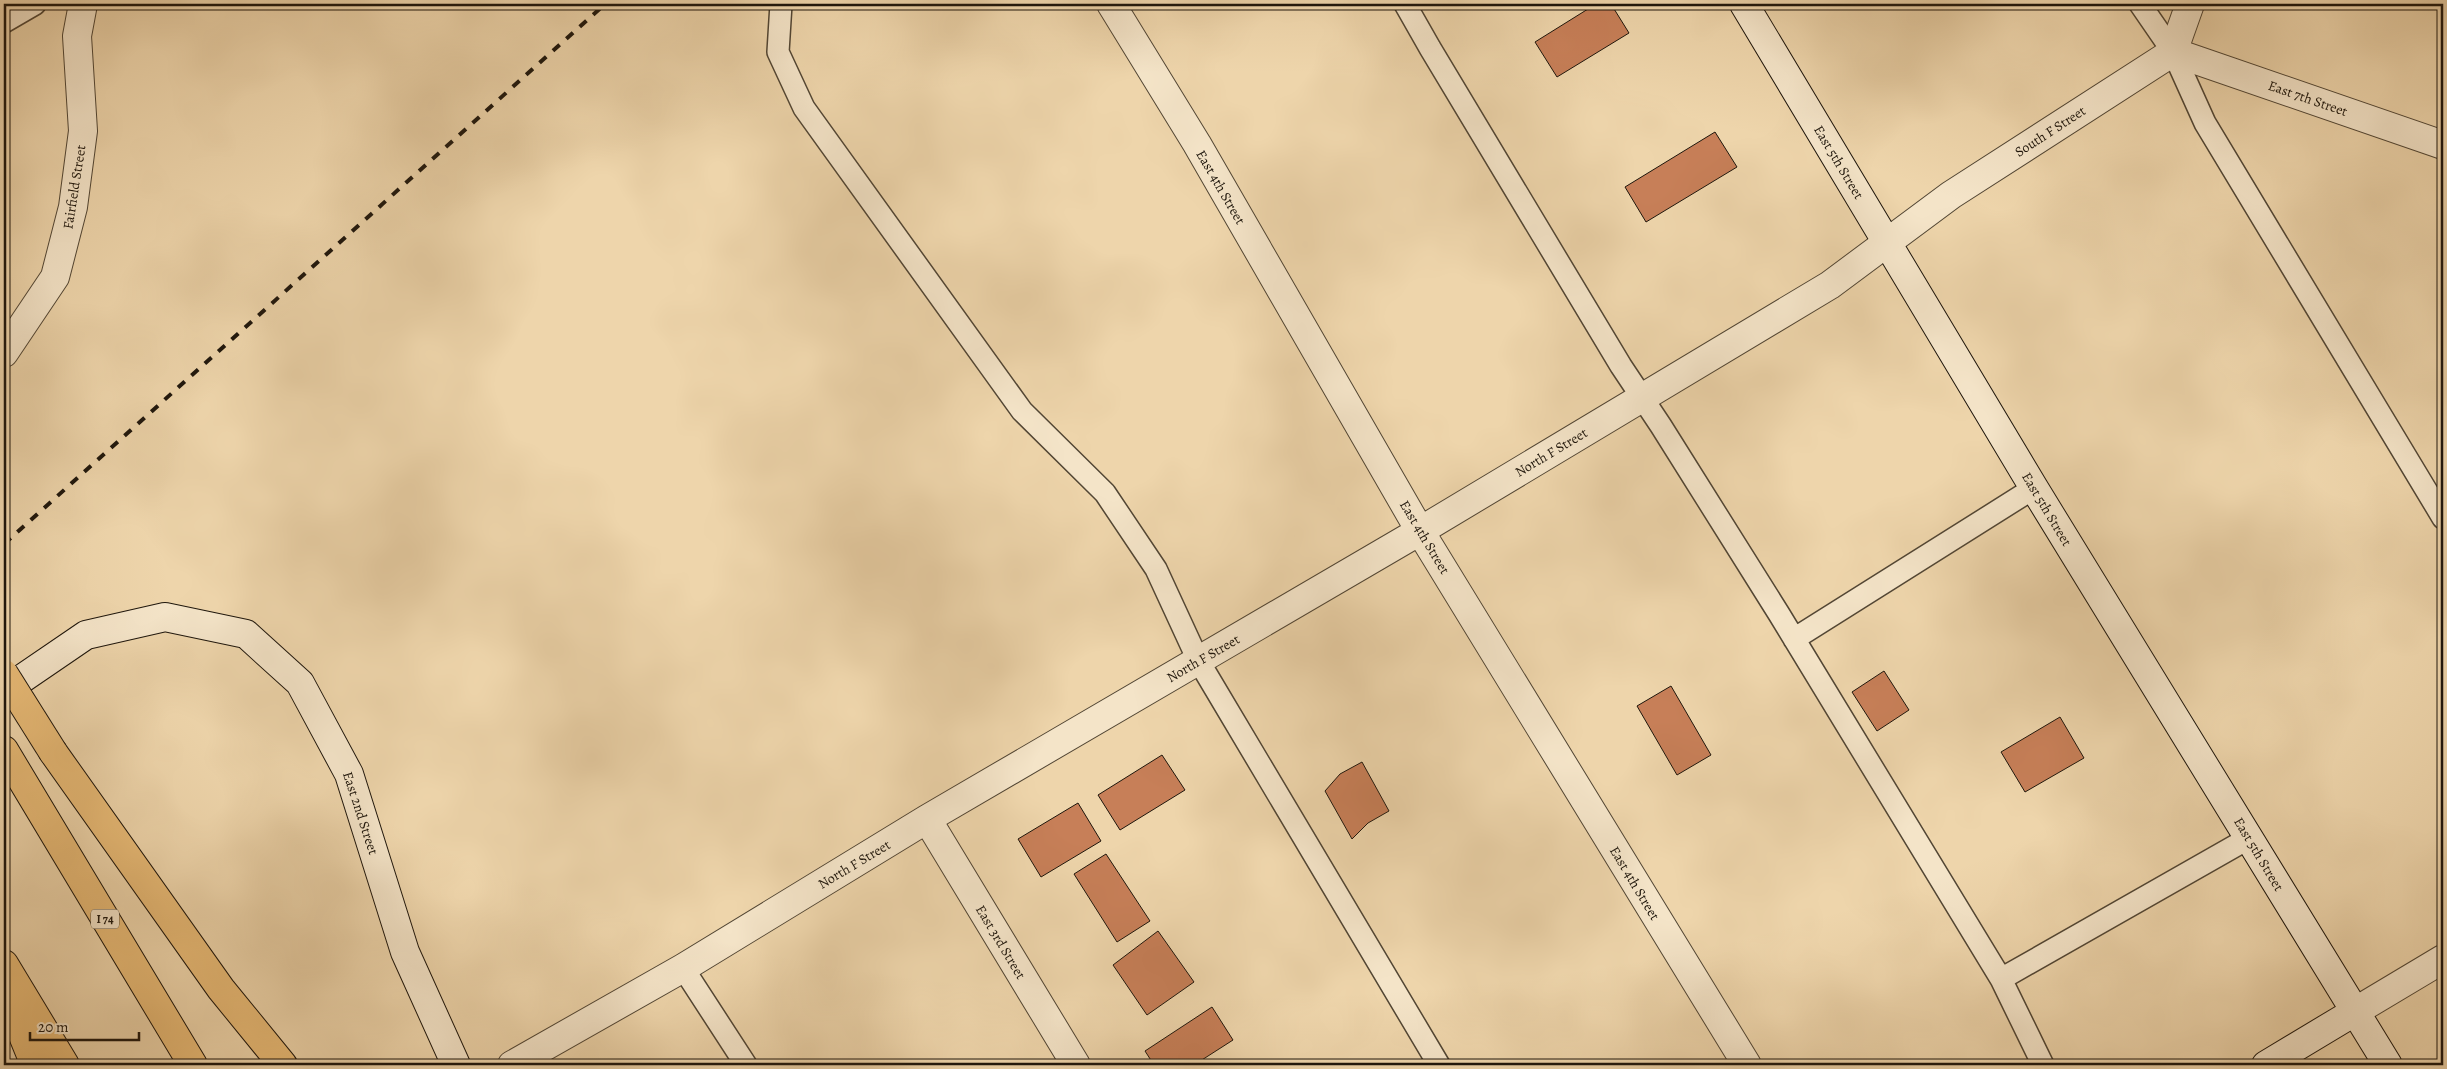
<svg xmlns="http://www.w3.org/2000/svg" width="2447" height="1069" font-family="Alegreya,serif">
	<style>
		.building { fill: #c77f58; stroke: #1e160c }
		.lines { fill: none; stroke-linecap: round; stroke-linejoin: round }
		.lane-casing { stroke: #524634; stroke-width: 24 }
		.street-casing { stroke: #524634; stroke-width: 30 }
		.secondary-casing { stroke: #1e160c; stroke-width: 30 }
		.highway-casing { stroke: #1e160c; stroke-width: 30 }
		.lane { stroke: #f4e4c8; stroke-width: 21 }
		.street { stroke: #f4e4c8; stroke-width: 28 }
		.secondary { stroke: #f4e4c8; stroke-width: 28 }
		.highway { stroke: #e7ba76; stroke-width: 28 }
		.rail { stroke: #1e160c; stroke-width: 4; stroke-dasharray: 9 9; stroke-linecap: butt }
		.highway-bridge-casing { stroke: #1e160c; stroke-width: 30; stroke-linecap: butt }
		.highway-bridge { stroke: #e7ba76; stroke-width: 28 }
		.labels { text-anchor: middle; stroke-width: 4; stroke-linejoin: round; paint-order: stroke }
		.shield { fill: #f4e4c8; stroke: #5e5444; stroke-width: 1 }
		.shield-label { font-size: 12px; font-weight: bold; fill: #1e160c }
		.street-label { font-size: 14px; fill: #1e160c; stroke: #f4e4c8 }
	</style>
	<rect width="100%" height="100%" fill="#eed5ab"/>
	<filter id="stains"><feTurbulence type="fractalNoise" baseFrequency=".004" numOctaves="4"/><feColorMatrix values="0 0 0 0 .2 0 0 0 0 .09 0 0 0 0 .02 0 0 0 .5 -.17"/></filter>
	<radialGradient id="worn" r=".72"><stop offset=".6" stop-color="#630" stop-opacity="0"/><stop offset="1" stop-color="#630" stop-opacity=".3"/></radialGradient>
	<path class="building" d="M1596,4h15l18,29 -72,44 -22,-35z
		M1715,132l22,35 -91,55 -21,-35z
		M1884,671l25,39 -32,21 -25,-39z
		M1671,686l40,69 -34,20 -40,-69z
		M2060,717l24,41 -59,34 -24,-40z
		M1162,755l23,35 -65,40 -22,-35z
		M1362,762l27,49 -21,12 -16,16 -27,-48 15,-17z
		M1078,803l23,38 -60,36 -23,-38z
		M1106,854l44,67 -33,21 -43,-68z
		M1158,931l36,51 -47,33 -34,-50z
		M1212,1007l21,33 -39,25h-40l-9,-14z"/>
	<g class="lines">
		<g class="lane-casing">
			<path id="lane" d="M781,4l-3,48 26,56 218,303 83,82 51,76 42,91 241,405
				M1405,4l25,44 191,318 40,60 118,188 222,365 42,86
				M2140,4l33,48 32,71 238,395
				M4,22l31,-18
				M1794,639l240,-151
				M683,968l63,97
				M2001,979l248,-141"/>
		</g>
		<g class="street-casing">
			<path id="street" d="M1111,4l86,140 223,387 327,534
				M2173,52l270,93
				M4,353l51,-76 18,-70 10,-76 -6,-95 6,-32
				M927,819l149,246
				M2356,1011l87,-52
				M512,1065l171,-97 244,-149 493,-288 410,-246 121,-90 222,-143 17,-48"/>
		</g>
		<g class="secondary-casing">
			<path id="secondary" d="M1744,4l290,484 354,577
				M4,691l82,-56 79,-18 81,17 54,49 49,91 56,178 51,113
				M2266,1065l90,-54"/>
		</g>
		<g class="highway-casing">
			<path id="highway" d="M4,750l189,315
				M53,752l168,237 62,76
				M4,964l61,101
				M6,994l29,71"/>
		</g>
		<use href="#lane" class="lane"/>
		<use href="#street" class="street"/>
		<use href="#secondary" class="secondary"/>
		<use href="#highway" class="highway"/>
		<path class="rail" d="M4,544l601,-540"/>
		<g class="highway-bridge-casing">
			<path id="highway-bridge" d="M4,674l49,78"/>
		</g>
		<use href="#highway-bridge" class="highway-bridge"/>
	</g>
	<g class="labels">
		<rect class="shield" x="91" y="909.5" width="28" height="19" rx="4"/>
		<g class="shield-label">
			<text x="105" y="923">I 74</text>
		</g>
		<g class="street-label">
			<text transform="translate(2308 98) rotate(19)" y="5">East 7th Street</text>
			<text transform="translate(2050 131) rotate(-33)" y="5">South F Street</text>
			<text transform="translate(1839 162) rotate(59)" y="5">East 5th Street</text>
			<text transform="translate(74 187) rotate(-81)" y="5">Fairfield Street</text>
			<text transform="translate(1221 187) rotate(60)" y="5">East 4th Street</text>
			<text transform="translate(1551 452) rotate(-31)" y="5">North F Street</text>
			<text transform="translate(2047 509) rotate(59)" y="5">East 5th Street</text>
			<text transform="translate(1425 537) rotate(59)" y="5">East 4th Street</text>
			<text transform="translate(1203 658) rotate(-30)" y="5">North F Street</text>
			<text transform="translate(361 813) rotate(72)" y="5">East 2nd Street</text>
			<text transform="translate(2259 854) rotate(59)" y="5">East 5th Street</text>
			<text transform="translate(854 864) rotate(-31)" y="5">North F Street</text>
			<text transform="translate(1635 883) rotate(59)" y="5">East 4th Street</text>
			<text transform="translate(1001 942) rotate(59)" y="5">East 3rd Street</text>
		</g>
	</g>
	<rect width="2447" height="1069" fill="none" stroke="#eed5ab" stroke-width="20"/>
	<rect x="5" y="5" width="2437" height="1059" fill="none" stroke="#1e160c" stroke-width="2.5"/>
	<rect x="10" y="10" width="2427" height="1049" fill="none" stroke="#1e160c"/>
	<path d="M30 1032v8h109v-8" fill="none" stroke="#1e160c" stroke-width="2.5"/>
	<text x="38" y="1032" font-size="15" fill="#1e160c" stroke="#f4e4c8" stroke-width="4" paint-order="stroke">20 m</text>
	<rect width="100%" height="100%" filter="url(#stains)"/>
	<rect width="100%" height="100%" fill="url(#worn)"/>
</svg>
